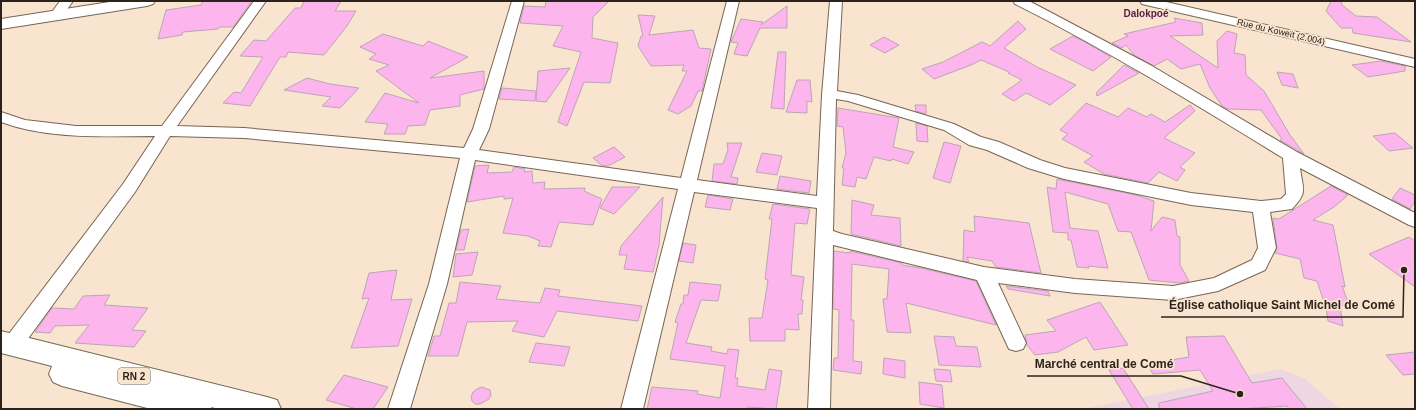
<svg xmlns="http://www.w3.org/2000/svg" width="1416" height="410" font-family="Arial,sans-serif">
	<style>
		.commercial { fill: #eed6e2 }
		.building { fill: #fdb6ed; stroke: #bca5b6 }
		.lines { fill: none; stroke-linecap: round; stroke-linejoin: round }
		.street-casing { stroke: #776553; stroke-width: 2 }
		.primary-casing { stroke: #776553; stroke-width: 2 }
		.highway-casing { stroke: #776553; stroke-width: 2 }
		.street { fill: #fff; fill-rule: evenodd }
		.primary { fill: #fff; fill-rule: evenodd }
		.highway { fill: #fff; fill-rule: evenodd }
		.labels { text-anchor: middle; stroke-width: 3.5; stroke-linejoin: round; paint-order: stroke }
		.far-street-label { font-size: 9px; fill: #2c241c; stroke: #f9e4cf }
		.far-neighbourhood-label { font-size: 10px; font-weight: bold; fill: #581d44; stroke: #f9e4cf }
		.shield { fill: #f9e4cf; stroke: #6a5e52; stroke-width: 1 }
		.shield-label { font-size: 10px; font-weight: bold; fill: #2c241c }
		.leader { fill: none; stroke: #2c241c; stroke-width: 1.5 }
		.callout-dot { fill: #2c241c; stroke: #f9e4cf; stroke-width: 1.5 }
		.callout-label { font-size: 12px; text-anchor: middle; font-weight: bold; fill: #2c241c; stroke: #f9e4cf; stroke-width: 3.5; stroke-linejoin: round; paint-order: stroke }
	</style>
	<rect width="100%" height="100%" fill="#f9e4cf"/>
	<path class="commercial" d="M1281,369l24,10 35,30h-256z"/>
	<path class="building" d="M203,1h49l-19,26h-14l-1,2 -35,3 -1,3 -24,4 8,-29 35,-5z
		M304,1h37l-6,10h21l-9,15 -23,29 -36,-3 -2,5h-6l-30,49 -27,-3 11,-11 7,1 22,-36 -23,-1 14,-16 12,1 29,-33h6z
		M546,1h63l-16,16 -1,21 26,5 -8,40 -26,-1 -17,44 -9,-4 23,-70 -28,-6 10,-20 -43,-3 4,-17 21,1z
		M1331,1h10l1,4 14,11 21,1 34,25 -58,-9 -1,-5h-11l-15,-17z
		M787,6v22h-27l-13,28 -13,-2 4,-11 -7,-1 10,-23 22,3 -2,3z
		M638,15l17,1 -6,19 44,-5 6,18 12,1 -9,42h-4l-7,15 -13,8 -10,-4 19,-39h-5l2,-6 -33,1 -13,-20 3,-10h2z
		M1174,18l28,5 1,12 -33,1 48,32 -1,-27 10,-10 10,3 -3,19 11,2 1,20 18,16 26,44 14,19 -24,-14 2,-1 -21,-29 -33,-1 -6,-3 -12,-18 -10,-24 -19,5 -14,-10 -13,7 -20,-11 -8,-10 -4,3 -10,-5 16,-7 -4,-2 52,-12z
		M1018,21l8,8 -22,19 33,19 39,18 -26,20 -24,-12 -12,8 -12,-7 20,-14 -14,-7 1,-1 -28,-12 -10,5 -37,14 -12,-10 21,-7 39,-20 8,4z
		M383,34l40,12 5,-5 40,16 -38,21 54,-7v18l-24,6v11l-30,4 -5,15 -17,1 -3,8h-21l4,-10 -23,-2 20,-29 34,10 -43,-32 13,-6 -20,-6 7,-5 -16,-7z
		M1073,36l10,5 28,16 -18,14 -43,-22z
		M884,37l15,8 -14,8 -15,-8z
		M778,52h8l-2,57 -13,-1z
		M1381,61l24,5v5l-37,6 -16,-12z
		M1124,65l15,8 -42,23 -1,-3z
		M570,68l-24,34 -10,-1 2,-30z
		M1277,72l16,2 5,14 -16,-3z
		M307,78l23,6 29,4 -19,20 -18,-2 9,-9 -47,-7z
		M797,80h13l2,22 -5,-1v12l-21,-1z
		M502,88l34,3 -1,10 -36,-2z
		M1086,103l32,14 10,-9 19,9 4,-3 14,8 25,-17 5,6 -31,27 31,15 -15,14 5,3 -8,11 -18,-9 -11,11 -44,-9 -20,-12 9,-6 -31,-17 6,-5 -8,-4z
		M915,105h11v9l-10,-3z
		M838,108l61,10 -6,29 21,5 -6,12 -16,-5 -1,2 -17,-4 -8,22 -9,-2 -2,10 -13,-2 2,-17h-2l4,-15 -3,-26 -6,-1z
		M916,123l11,3 1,16 -11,-1z
		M1395,133l18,15 -24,3 -16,-15z
		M944,142l17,4 -11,37 -17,-5z
		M727,143h15l-11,34 7,1 -1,6 -25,-3 2,-17h9l5,-14z
		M614,147l11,10 -17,9 -7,-1 -8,-7z
		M762,153l20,3 -5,19 -21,-3z
		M489,165l-2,8 25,-1 2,-5 11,2 -1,3 8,-1 1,12 12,-1 -1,7 41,-1 -1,3 18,8 -9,26 -34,-3 -8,25 -13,-1 2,-5 -12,-5 -25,-3 10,-35 -9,1v-3l-37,6 8,-36z
		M780,176l31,5 -2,12 -32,-4z
		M1057,179l79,16 18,6 -3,30 11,-14 13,3 2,16 3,1v28l9,16 -10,2 -30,-3 -18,-48 -13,-1 -10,-27 -43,-12 5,36 28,3 10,37 -20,-2 1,2 -12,-1 -6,-27h-3v-7l-15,-1 -6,-45 9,2z
		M1331,186l17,9 -14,12 -21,13 20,5 12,62 -3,-1 8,21 -10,-2 3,21 -15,-5 -2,-13 -9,-27 -13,-3 -4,-19 -25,-6 2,-5 -4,-30 6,1z
		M612,187h28l-26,27 -14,-6z
		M1400,188l15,7v6l-5,8 -18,-10z
		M708,195l25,4 -3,11 -25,-3z
		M663,197l-4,48 -6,27 -29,-3 3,-14h-8l2,-9z
		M852,200l22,5 -3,10 29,3 1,28 -50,-12z
		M773,204l37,5 -3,15 -12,-1 -4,52 13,2 -3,23h2l-1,14h-4l1,16 -14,-1v12h-35l-1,-23h13l6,-38 -3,-1 7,-60h-3z
		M974,216l55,7 12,50 -45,-6 -4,-6 -25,-4 2,5 -6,-1 1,-31 11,2z
		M469,229l-5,21h-8l5,-20z
		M1409,237l6,4v46l-46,-33z
		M683,243l13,2 -3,18 -14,-2z
		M834,251l16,2v-2l52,12v2l19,3 55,13 20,44 -90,-22 5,30 -24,-1 -4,-33h4l2,-30 -37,-5 -1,56h3l-1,41 9,1 -1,12 -28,-4 1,-12h4l1,-48 -6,-1z
		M478,252l-6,23 -19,2 3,-23z
		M397,270l-6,30 21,-1 -14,47 -47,2 18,-50 -7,1 7,-26z
		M460,282l41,4 -5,13 44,4 5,-15 15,2 -2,6 84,10 -4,15 -81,-10 -13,26 -32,-6 6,-10 -51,1 -9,34h-30l6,-20h6l9,-33h7z
		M690,282l31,3 -3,16 -17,-1 -15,43 26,4 -1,4 16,3 1,-5 11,1 -4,28h3l-1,8 28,4 4,-21 13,2 -6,38 -29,-2v2h-100l5,-22 46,4 -1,3 23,4 5,-32 -55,-7 8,-36 -3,-1 6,-18h2l1,-9h4z
		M1006,286l42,5 2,5 -42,-7z
		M110,295l-6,10 44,3 -16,22 14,1 -12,16 -59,-4 14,-18 -34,1 -5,7 -15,-1 17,-24 22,1 9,-13z
		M1100,302l28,43 -34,5 -8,-13 -28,15 -23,3 -8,-10 -2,-10 31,-4 -9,-11z
		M934,336l20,1 2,9 21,1 4,20 -42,-2z
		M1224,336l28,47 30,-5 25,31h-18l-2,-3 -49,3h-79v-6l54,-12 -13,-21 -47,4 -6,-10 42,-7 -3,-20z
		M536,343l34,4 -6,19 -35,-4z
		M1415,352v22l-12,1 -17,-20z
		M884,358l21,3v17l-22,-4z
		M1123,368l26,41h-16l-24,-39z
		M934,369l16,1 2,12 -16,-1z
		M344,375l44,12 -15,22h-16l-31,-9z
		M919,382l23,3 2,23 -24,-4z
		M482,387l8,3 1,5 -2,4 -9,5h-5l-3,-3 -1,-4 2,-5 4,-3z"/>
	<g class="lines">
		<g class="street-casing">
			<path id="street" d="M60,1h13l-12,17h-10l-1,-3z
				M254,1h12l-89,125 67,2 220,20 9,-19 39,-128h12l-35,128 -10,21 202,28 46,-177h12l-42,179 120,16 5,-101 8,-94h12l-5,90 21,4 96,29 27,13 18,5 41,18 25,8 126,25 70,8 20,-2 5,-5 -3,-36c-88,-54 -176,-108 -268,-154l-2,-3h16l123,65 145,86 118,61v14l-6,-2 -109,-57c3,22 8,24 -8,41l-22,3 6,36 -11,22 -47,21 -45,9 -98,-7 -77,-10 28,60 -3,6 -7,2 -7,-2 -32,-69 -144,-35 -3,164h-22l9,-201 -123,-16 -51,217h-22l57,-220 -203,-29 -28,124 -37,125h-22l41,-125 31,-126 -216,-20 -74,-2 -35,56 -116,159 -7,2 -7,-2 -3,-6 3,-6 118,-155 32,-48c-51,0 -105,4 -154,-14v-10l24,8 51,6h86zM836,99l12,2 96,29 25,15 18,5 41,18 36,11 127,26 62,7 5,36 -6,12 -38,18 -41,8 -98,-7 -91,-12 -142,-33 -9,-3z
				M1140,1h22l253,58v8l-269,-62 -4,-1z"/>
		</g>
		<g class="primary-casing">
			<path id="primary" d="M1,331l266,66 10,3 4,9h-62l-8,-2 1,2h-61l-89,-23 -9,-4 -4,-8 3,-8 -51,-13z"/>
		</g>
		<g class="highway-casing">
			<path id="highway" d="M116,1h39l-2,3 -6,2 -146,23v-10z"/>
		</g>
		<use href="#street" class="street"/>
		<use href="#primary" class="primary"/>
		<use href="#highway" class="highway"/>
	</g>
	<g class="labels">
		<g class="far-street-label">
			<text transform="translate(1281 32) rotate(13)" y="3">Rue du Koweït (2.004)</text>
		</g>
		<g class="far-neighbourhood-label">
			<text x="1146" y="17">Dalokpoé</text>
		</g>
		<rect class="shield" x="118" y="368" width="32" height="16" rx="3"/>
		<g class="shield-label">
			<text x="134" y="380">RN 2</text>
		</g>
	</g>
	<path class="leader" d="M1404 270L1403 317H1161M1240 394L1181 376H1027"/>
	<g class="callout-dot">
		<circle cx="1404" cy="270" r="4"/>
		<circle cx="1240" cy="394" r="4"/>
	</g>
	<g class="callout-label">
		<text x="1282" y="309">Église catholique Saint Michel de Comé</text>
		<text x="1104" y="368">Marché central de Comé</text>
	</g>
	<rect width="1416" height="410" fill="none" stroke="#2c241c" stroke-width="4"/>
</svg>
